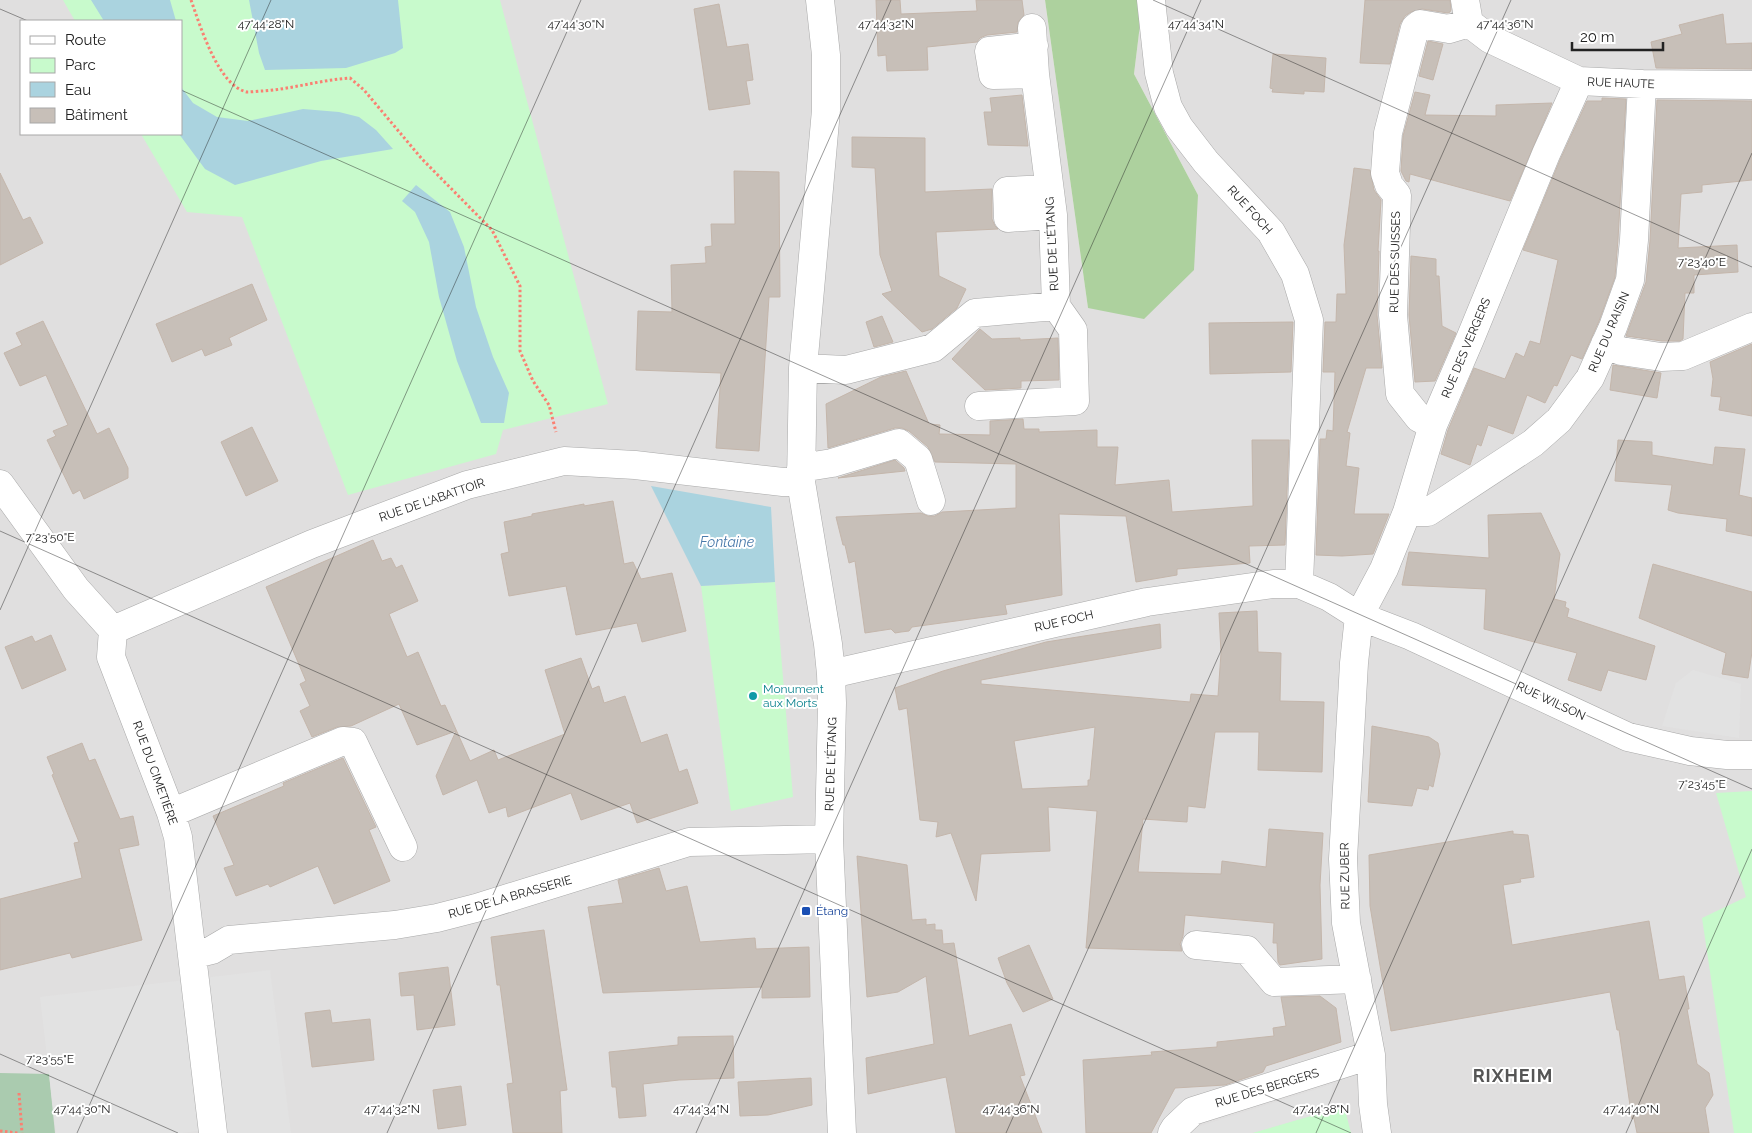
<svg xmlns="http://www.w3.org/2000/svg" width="1752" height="1133" font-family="Raleway,sans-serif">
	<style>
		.residential { fill: #e0dfdf; fill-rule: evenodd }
		.forest { fill: #add19e }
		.cemetery { fill: #aacbaf }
		.park { fill: #c8facc }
		.parking { fill: #e2e2e2 }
		.water { fill: #aad3df }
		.building { fill: #c7bfb8; stroke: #c4b6ab; fill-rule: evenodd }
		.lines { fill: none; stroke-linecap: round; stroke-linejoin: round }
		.minor-casing { stroke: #a9a9a9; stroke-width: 29 }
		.path { stroke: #fa8072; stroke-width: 3; stroke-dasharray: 2.5 2.5; stroke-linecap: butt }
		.minor { stroke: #fff; stroke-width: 28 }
		.ticks { fill: none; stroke: #222; stroke-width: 1; stroke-opacity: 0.45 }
		.culture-dot { fill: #0f9aa8; stroke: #fff; stroke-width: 2 }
		.transit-dot { fill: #1a4fb4; stroke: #fff; stroke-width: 2 }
		.labels { text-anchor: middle; stroke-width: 4; stroke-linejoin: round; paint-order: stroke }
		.street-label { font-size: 12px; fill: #222; stroke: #fff }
		.culture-label { font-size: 12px; fill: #0d838f; stroke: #fff; text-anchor: start }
		.transit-label { font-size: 12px; fill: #164399; stroke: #fff; text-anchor: start }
		.water-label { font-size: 14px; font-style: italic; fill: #4a7aab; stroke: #fff }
		.district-label { font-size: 18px; font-weight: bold; letter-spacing: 1px; fill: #555; stroke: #fff }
		.ticks-label { font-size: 12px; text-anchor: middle; fill: #222; stroke: #fff; stroke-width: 4; stroke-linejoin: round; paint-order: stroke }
	</style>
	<rect width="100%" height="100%" fill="#f2efe9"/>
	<path class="residential" d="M0,0h1045l43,308 110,-113 -64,-121 9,-74h609v1133h-1752zM21,21h160v113h-160z"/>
	<path class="forest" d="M1045,0h98l-9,74 64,121 -4,75 -50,49 -56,-11z"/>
	<path class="cemetery" d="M0,1073l49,1 6,59h-55z"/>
	<path class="park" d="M63,0h437l108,404 -105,26 -7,24 -148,41 -106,-278 -55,-5 -46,-78h40v-113h-106z
		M775,582l18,215 -62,14 -30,-225z
		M1752,791v342h-18l-32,-215 44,-21 -30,-104z
		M1344,1106l7,27h-99z"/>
	<path class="parking" d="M1693,670l48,14 -2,54 -77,-12 14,-43z
		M270,970l21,163h-78v-4l-30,4h-127l-16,-136z
		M1333,1084l-5,27 -76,22h-61l3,-5z"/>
	<path class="water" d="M91,0h79l6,21h-72z
		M249,0h149l5,48 -8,5 -49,15 -81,2 -6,-17z
		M181,87l12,16 24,14 31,4 55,-12 36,3 20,5 17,13 17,19 -72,12 -86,24 -30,-16 -26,-35h2z
		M416,185l34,27 14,35 12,60 17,50 16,36 -5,30h-23l-24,-62 -18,-64 -10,-55 -14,-30 -13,-11z
		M651,486l120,21 4,75 -74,4z"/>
	<path class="building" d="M876,0h24l1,14 76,-3 -1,-11h46l2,15 -6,7 -1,10 -30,3 -7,3 -3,4 -50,5 1,23 -41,1 -1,-16 -8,1z
		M1365,0h85l1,10 -1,2 -2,1 -26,-4 -11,3 -6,4 -5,8 -10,40 -30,-1z
		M719,4l8,43 21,-3 5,36 -7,1 4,23 -41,6 -15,-101z
		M1723,14l3,30 26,-1v26l-96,-1 -5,-26 31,-8 -3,-9z
		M1428,41l15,3 -10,36 -14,-4z
		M1273,54l53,4 -2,34 -20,-1v3l-32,-2 1,-3 -3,-1z
		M1415,92l15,3 -5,20 71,1v-11l56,-2 -42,98 -100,-27 -1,8 -3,-1 -5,-10 2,-35z
		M1022,95l6,51 -40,-1 -4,-33h8l-2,-14z
		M1602,98l24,1 -8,140 -3,38 -16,44 -17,38 -11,-4 -14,31 -3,-1 -9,18 -18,-8 -14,39 -25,-9 -7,21 -4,-2 -7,21 -29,-11 7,-24 26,-62 31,11 11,-26 8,4 6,-16 10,3 18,-84 -35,-10 37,-90 27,-59h15z
		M1657,100l95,1v79l-50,5v7l-21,2 -3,54 59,-3 1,27 -44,3v18h-9l-2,46 -3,2h-18l-36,-5 20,-54 4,-41z
		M852,137l73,1v54l67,-3v30l3,7 3,3 -62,3 3,44 27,13 -9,19 -25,21 -10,3 -40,-38 10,-3 -12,-36 -5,-87 -23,-1z
		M1354,168l16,2 4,20 7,10 -3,51h1l-2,64 5,53h-16l-19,64 3,1 -4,33 13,2 -5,46h35l-16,40 -31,2 -26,-1 4,-116h6l1,-9 6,1 2,-59h-12l2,-50h11l1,-28h9l-2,-49z
		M734,171l45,1 1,125h-11l-10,154 -43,-3 5,-75 -85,-3 2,-59 34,1 -1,-47 35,-2 -1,-16 7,-1 -1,-22h24z
		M0,173l23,47 7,-3 13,26 -43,22z
		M1411,256l25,3v17h3l3,50 14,7 -21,48 -20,1 -6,-67z
		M252,284l15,36 -38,18 3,7 -27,11 -3,-7 -30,13 -16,-38z
		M882,316l11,26 -19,5 -8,-25z
		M43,321l54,113 12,-6 19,40v10l-44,21 -4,-9 -7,4 -26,-54 9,-4 -3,-5 15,-6 -22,-50 -26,11 -16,-33 18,-8 -6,-12z
		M1293,322l-2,50 -81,2 -1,-51z
		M980,329l12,10 28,-1v2l38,-2 1,42 -38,1v7l-36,2 -33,-31z
		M1752,344v72l-33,-6 2,-13 -10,-1 2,-17 -3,-17z
		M1613,365l48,8 -4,25 -47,-8z
		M906,371l23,53 11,1 -1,9 51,1v-14l33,-2 1,10h15v3l58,-2v17h21l-3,38 54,-5 3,32 81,-6 -1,-66h37l-4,105 -36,1 1,17 -73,6v6l-41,7 -10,-66 -67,-2 3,81 -57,10 2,9 -95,13 -3,4 -8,1 -6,1 -4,-4 -26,4 -10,-72 -6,2 -4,-18h-2l-7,-28 85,-4 7,3h7l7,-4 74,-4v-44l-81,-2 -7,-15 -19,-16 -7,-3h-7l-67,20 -2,-44 55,-27z
		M252,427l26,54 -32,15 -25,-54z
		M1618,440l34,2v13l61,10 2,-18 30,2 -6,46 13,3v38l-26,-5 1,-12 -49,-6 -10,-3 4,-25 -57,-4z
		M895,460l9,8 1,3 -67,7z
		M613,501l11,63 9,-2 8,17 31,-6 14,58 -44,11 -5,-19 -61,12 -10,-49 -57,10 -8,-42 8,-2 -5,-30 28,-6v-2l52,-10v2z
		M1541,513l19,41 -6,45 12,3 -1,5 4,2 -2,8 88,29 -9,34 -38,-10 -7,21 -33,-11 9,-27 -93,-24 2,-40 -84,-4 7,-33 80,6 -1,-43z
		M373,540l9,21 9,-3 5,10 6,-3 16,36 -29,13 18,43 11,-5 23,54 4,-1 25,56 24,-11 4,10 67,-26 -20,-64 36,-12 11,31 7,-3 5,17 21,-7 16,47 26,-9 12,38 8,-3 11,34 -61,20 -7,-20 -49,17 -10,-27 -63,24 -2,-10 -17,6 -12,-33 -34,15 -7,-19 20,-45 -39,14 -18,-41 -48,22 -14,1 -25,10 -12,-26 10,-5 -10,-22 6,-3 -40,-94z
		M1653,564l99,28v60l-4,26 -26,-4 4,-21 -87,-35z
		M1257,611l1,41 23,1 -1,48 44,1 -2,70 -64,-2 1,-38h-44l-10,76 -17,-2 -1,16 -44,-3 -5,53 83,2 1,-13 44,6 3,-38 54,4 -3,52 2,74 -42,6 -2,-3 -1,-19h-4l1,-20 -89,-8 -2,21 -3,8 2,7 -96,-3 11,-137 -49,-4 2,44 -69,3 -5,47 -25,-68 -15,4 2,-15 -18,-2 -13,-112 -8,2 -4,-22 48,-17 103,-29 114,-18 1,24 -180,32v4l209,18 1,-8 27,2 3,-43 -2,-40zM1095,727l-5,53h-2v6l-66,3 -8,-48z
		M51,635l15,35 -44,19 -17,-42 27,-11 3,6z
		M1372,726l57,11 9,6 2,11 -7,33 -4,-2 -1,5 -11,-2 -5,18 -44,-4z
		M82,743l7,18 6,-2 25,60 13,-3 6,29 -20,4 23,91 -70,18 -2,-5 -70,17v-71l82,-21 -8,-35 5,-1 -27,-67 2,-1 -7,-17z
		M343,758l33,69 -7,3 21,51 -56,23 -16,-38 -48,21 -2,-3 -32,12 -12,-28 10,-3 -21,-49 71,-30 -1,-3z
		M1513,831v3l15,1 6,42 -14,2 1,3 -18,3 9,60 137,-24 10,59 25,-4 5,33h-2l10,55 12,9 4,22 -8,13 4,25h-72l-3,-15 -2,1 -13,-89h-2l-7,-38 -219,39 -21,-125 -1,-51z
		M857,856l50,9 5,55 14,-1v6l9,-1v6h7l1,14 11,-1 15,93 42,-12 14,51 -5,1 22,57h-86l-10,-56 -78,17 -2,-36 68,-14 -8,-68 -28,16 -31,5z
		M659,868l7,23 21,-5 13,56 55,-4 1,11 53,-2 1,50 -48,1v-11l-159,6 -15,-86 35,-4 -5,-23z
		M544,930l23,160 -7,1 2,42h-49l-6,-49 6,-1 -13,-98h-3l-6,-48z
		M1029,945l24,54 -30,13 -16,-29 -9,-25z
		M448,967l7,58 -38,5 -3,-35 -13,1 -2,-23z
		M1320,996l16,12 5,34 -75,24 -3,6 -38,13 -50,3 -24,45h-65l-3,-73 69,-5 -1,-3 66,-5v-5l57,-6 -1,-8 13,-2 -5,-29z
		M330,1010l2,13 38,-4 4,41 -62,7 -7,-54z
		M733,1036l1,42 -55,2 -36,4 3,32 -27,2 -3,-31h-4l-3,-35 69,-7v-8z
		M811,1078l1,27 -44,10 -28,1 -2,-34z
		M461,1086l5,39 -28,4 -5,-39z"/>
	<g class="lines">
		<g class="minor-casing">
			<path id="minor" d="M820,0l6,55v55l-23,258 -2,114 27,162 3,30 1,29 -3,136 13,294
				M1151,0l8,73 9,34 11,20 27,35 65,70 24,42 14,46 -10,264
				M1465,0l4,23 21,16 89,42 63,3 110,1
				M1034,46l-45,5 4,24 42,-1
				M1049,189l-42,2 1,27 45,-3
				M1605,344l16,7 40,6 22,-1 69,-29
				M803,368l43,2 87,-22 42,-35 81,-7 -3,-91 -18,-141 -3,-46
				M979,406l96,-5 -2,-71 -17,-24
				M1433,425l-14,-7 -19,-24 -7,-79 4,-120 -8,-10 -4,-12 3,-40 27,-105 5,-4 29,5 20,-6
				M801,468l31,-5 67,-20 19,16 13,42
				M0,484l76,105 37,41 -2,27 60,156 7,24 35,296
				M1407,512h21l105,-69 26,-23 31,-42 23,-51 17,-47 4,-40 8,-156
				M113,630l199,-86 155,-59 97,-24 71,4 148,17h18
				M831,674l316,-72 126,-18h26l30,13 30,19 52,20 217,101 62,14 37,4h25
				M171,813l172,-72 10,1 50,105
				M1196,945l51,5 27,32 83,-3
				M192,955l20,-5 17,-10 166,-15 42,-7 39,-10 213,-66 140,-3
				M1172,1133l3,-5 18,-17 178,-56
				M1377,1133l-4,-29 -2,-49 -25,-132 -3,-64 11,-196 5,-47 25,-47 23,-57 26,-87 37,-86 76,-185 33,-73"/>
		</g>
		<path class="path" d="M191,0c9,25 27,86 56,92 5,0 11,-1 16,-1 29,-2 57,-11 87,-13l14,12 58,69 70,71 28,56v65l13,30 16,24 7,27
			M19,1093l3,40
			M0,1131l18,2"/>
		<use href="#minor" class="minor"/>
	</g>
	<path class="ticks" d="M1153,0l599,267M0,9l28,12M181,90l1571,699M0,531l1351,602M0,610l271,-610M0,1054l178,79M77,1133l504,-1133M387,1133l504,-1133M696,1133l505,-1133M1006,1133l505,-1133M1316,1133l436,-980M1626,1133l126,-284"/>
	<circle class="culture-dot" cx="753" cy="696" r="5"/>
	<rect class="transit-dot" x="801" y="906" width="10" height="10" rx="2.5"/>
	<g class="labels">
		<g class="street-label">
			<text transform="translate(1621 83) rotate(2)" y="4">RUE HAUTE</text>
			<text transform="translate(1250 210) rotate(48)" y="4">RUE FOCH</text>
			<text transform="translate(1052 244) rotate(-93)" y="4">RUE DE L'ÉTANG</text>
			<text transform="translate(1395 262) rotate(-89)" y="4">RUE DES SUISSES</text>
			<text transform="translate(1609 332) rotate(-67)" y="4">RUE DU RAISIN</text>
			<text transform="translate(1466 348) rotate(-67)" y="4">RUE DES VERGERS</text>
			<text transform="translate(432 500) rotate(-19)" y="4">RUE DE L'ABATTOIR</text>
			<text transform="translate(1064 621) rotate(-13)" y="4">RUE FOCH</text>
			<text transform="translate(1551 701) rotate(25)" y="4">RUE WILSON</text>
			<text transform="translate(831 764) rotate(-88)" y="4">RUE DE L'ÉTANG</text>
			<text transform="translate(155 773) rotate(70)" y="4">RUE DU CIMETIÈRE</text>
			<text transform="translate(1345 876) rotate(-91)" y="4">RUE ZUBER</text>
			<text transform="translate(510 897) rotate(-16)" y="4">RUE DE LA BRASSERIE</text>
			<text transform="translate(1267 1088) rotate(-17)" y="4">RUE DES BERGERS</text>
		</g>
		<g class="culture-label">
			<text x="763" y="693">Monument<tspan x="763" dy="14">aux Morts</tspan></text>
		</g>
		<g class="transit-label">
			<text x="816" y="915">Étang</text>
		</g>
		<g class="water-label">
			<text x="727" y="547">Fontaine</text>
		</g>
		<g class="district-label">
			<text x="1513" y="1082">RIXHEIM</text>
		</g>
	</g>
	<g class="ticks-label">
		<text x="266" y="28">47°44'28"N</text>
		<text x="576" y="28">47°44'30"N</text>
		<text x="886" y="28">47°44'32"N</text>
		<text x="1196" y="28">47°44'34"N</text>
		<text x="1505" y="28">47°44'36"N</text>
		<text x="1702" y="266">7°23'40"E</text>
		<text x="50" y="541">7°23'50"E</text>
		<text x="1702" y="788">7°23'45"E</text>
		<text x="50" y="1063">7°23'55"E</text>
		<text x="82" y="1113">47°44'30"N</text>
		<text x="392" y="1113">47°44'32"N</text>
		<text x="701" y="1113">47°44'34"N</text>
		<text x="1011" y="1113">47°44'36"N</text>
		<text x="1321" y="1113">47°44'38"N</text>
		<text x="1631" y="1113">47°44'40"N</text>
	</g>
	<rect x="20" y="20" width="162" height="115" fill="#ffffff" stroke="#a7a7a7"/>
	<rect x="30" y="36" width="25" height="8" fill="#ffffff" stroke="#a7a7a7"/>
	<text x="65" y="45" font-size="15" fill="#222222">Route</text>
	<rect x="30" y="58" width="25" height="15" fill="#c8facc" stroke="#a7a7a7"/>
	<text x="65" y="70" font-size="15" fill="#222222">Parc</text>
	<rect x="30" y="82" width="25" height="15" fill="#aad3df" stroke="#a7a7a7"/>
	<text x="65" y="95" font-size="15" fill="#222222">Eau</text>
	<rect x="30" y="108" width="25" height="15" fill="#c7bfb8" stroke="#a7a7a7"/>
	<text x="65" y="120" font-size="15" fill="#222222">Bâtiment</text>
	<path d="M1572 42v8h91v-8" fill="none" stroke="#222222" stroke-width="2.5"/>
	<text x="1580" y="42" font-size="15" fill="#222222" stroke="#ffffff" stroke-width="4" paint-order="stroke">20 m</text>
</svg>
